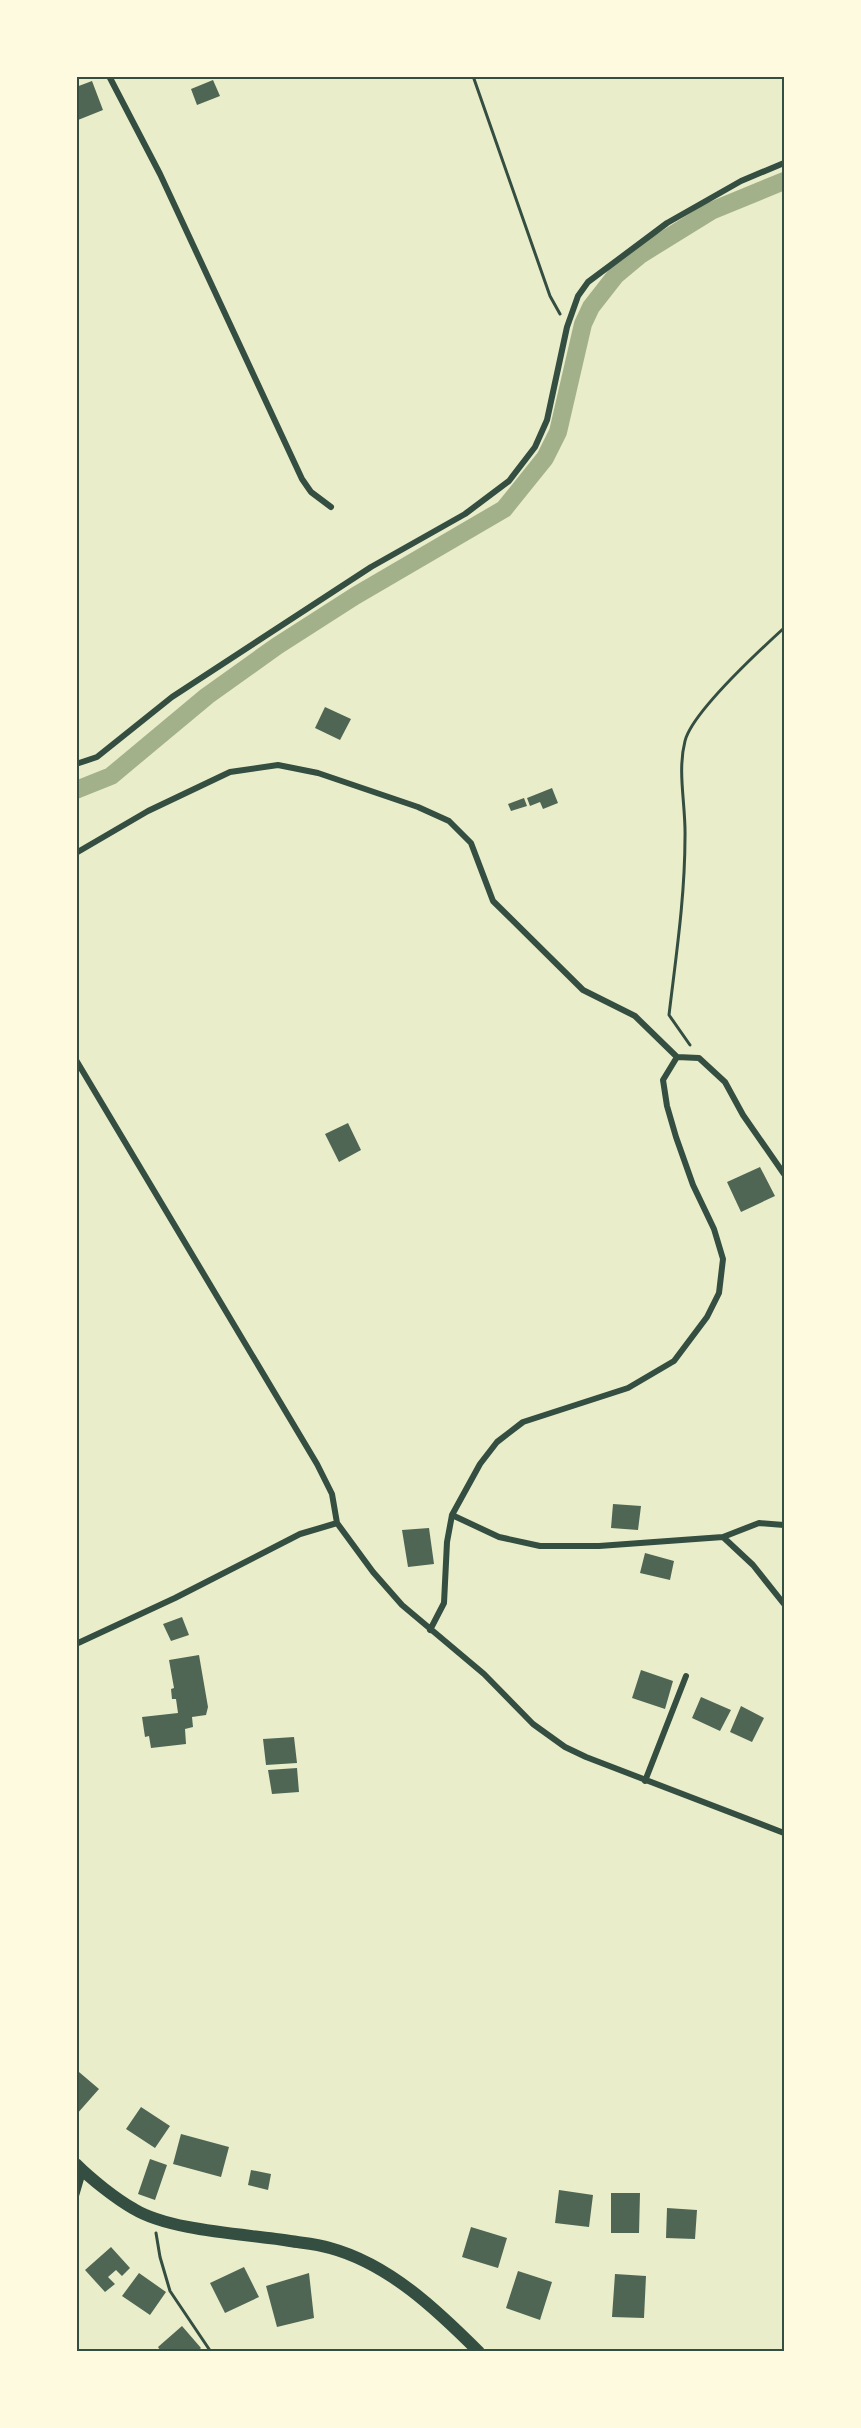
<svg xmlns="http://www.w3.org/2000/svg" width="861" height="2428" font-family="'DejaVu Sans',sans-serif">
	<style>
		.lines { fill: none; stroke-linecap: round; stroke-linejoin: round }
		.canal { stroke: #a3b18a; stroke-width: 18 }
		.building { fill: #4f6655 }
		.path { stroke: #344e41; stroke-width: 3 }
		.minor { stroke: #344e41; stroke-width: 6 }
		.secondary { stroke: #344e41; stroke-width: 12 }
		.neatline { fill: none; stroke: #344e41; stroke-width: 2 }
	</style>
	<rect width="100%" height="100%" fill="#e9edc9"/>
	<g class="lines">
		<path class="canal" d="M76,790l35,-14 96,-80 70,-50 78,-50 149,-87 41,-51 13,-26 25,-108 8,-17 25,-32 24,-20 71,-44 73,-30"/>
	</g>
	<path class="building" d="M213,80l7,16 -23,9 -6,-16z
		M92,81l11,29 -25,10 -2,-33z
		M325,707l26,12 -11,21 -25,-12z
		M552,788l6,15 -15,6 -3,-7 -10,4 -3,-8z
		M524,798l3,8 -16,5 -3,-7z
		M348,1123l13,27 -22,12 -14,-28z
		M760,1167l15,29 -34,16 -14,-30z
		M613,1504l28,2 -3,24 -27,-2z
		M429,1528l5,36 -26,3 -6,-37z
		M645,1553l29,8 -4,19 -30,-7z
		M182,1617l7,18 -18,6 -8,-17z
		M199,1655l9,52 -2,8 -14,2 1,10 -8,2 1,15 -35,4 -2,-12 -4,1 -3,-20 36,-4 -2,-14h-4l-1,-10 3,-1 -5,-28z
		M641,1670l32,11 -8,28 -33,-11z
		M701,1697l30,13 -11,21 -28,-13z
		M741,1706l23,12 -12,24 -22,-10z
		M294,1737l3,26 -31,2 -3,-26z
		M297,1768l2,24 -27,2 -4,-24z
		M79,2072l20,17 -23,26v-41z
		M141,2107l29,19 -15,22 -29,-19z
		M181,2134l48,13 -8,30 -48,-13z
		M150,2159l17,6 -12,35 -17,-6z
		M251,2170l20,4 -3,16 -20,-5z
		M559,2190l34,5 -4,32 -34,-4z
		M611,2193h29l-1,40h-28z
		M667,2208l30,2 -2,29 -29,-1z
		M471,2227l36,11 -9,30 -36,-11z
		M111,2247l19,21 -8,8 -6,-6 -8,7 7,7 -10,8 -20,-22z
		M244,2267l15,30 -34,16 -15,-30z
		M518,2271l34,11 -12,38 -34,-12z
		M139,2273l27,19 -16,23 -28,-19z
		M309,2273l5,45 -37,9 -11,-41z
		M615,2274l31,2 -2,42 -32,-1z
		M182,2326l19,22 -4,4h-36l-3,-5z"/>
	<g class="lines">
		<path class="path" d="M473,76l77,220 10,18
			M690,1045l-21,-30c7,-59 16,-118 16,-178 1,-31 -8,-65 0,-96 7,-28 76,-92 99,-113
			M156,2233l4,24 10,34 41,61"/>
		<path class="minor" d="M109,76l51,98 142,305 9,13 20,15
			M76,764l21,-7 75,-60 199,-130 94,-53 44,-33 26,-34 12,-27 20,-93 11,-31 10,-14 79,-59 74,-42 43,-18
			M76,853l72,-42 82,-39 48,-7 40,8 100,34 31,14 22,22 22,58 90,89 52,26 42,41
			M76,1060l241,404 15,30 5,29 36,49 29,33 82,69 49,50 32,23 21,10 198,76
			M452,1515l47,22 41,9h59l124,-9 30,28 31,39
			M723,1537l36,-14 25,2
			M430,1630l14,-27 3,-61 5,-27 28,-51 17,-22 26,-20 105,-34 46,-27 33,-44 12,-24 4,-34 -9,-30 -21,-44 -17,-48 -9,-31 -4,-26 14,-23 22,1 26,24 18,33 41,59
			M76,1644l99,-46 125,-64 37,-11
			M645,1781l41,-105
			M76,2196l7,-24"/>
		<path class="secondary" d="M76,2164c15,15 40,35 58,45 36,22 113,25 156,32 13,2 27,3 40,7 59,16 107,62 149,104"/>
	</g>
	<rect width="861" height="2428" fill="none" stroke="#fefae0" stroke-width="156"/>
	<rect x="78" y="78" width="705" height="2272" class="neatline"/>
</svg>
